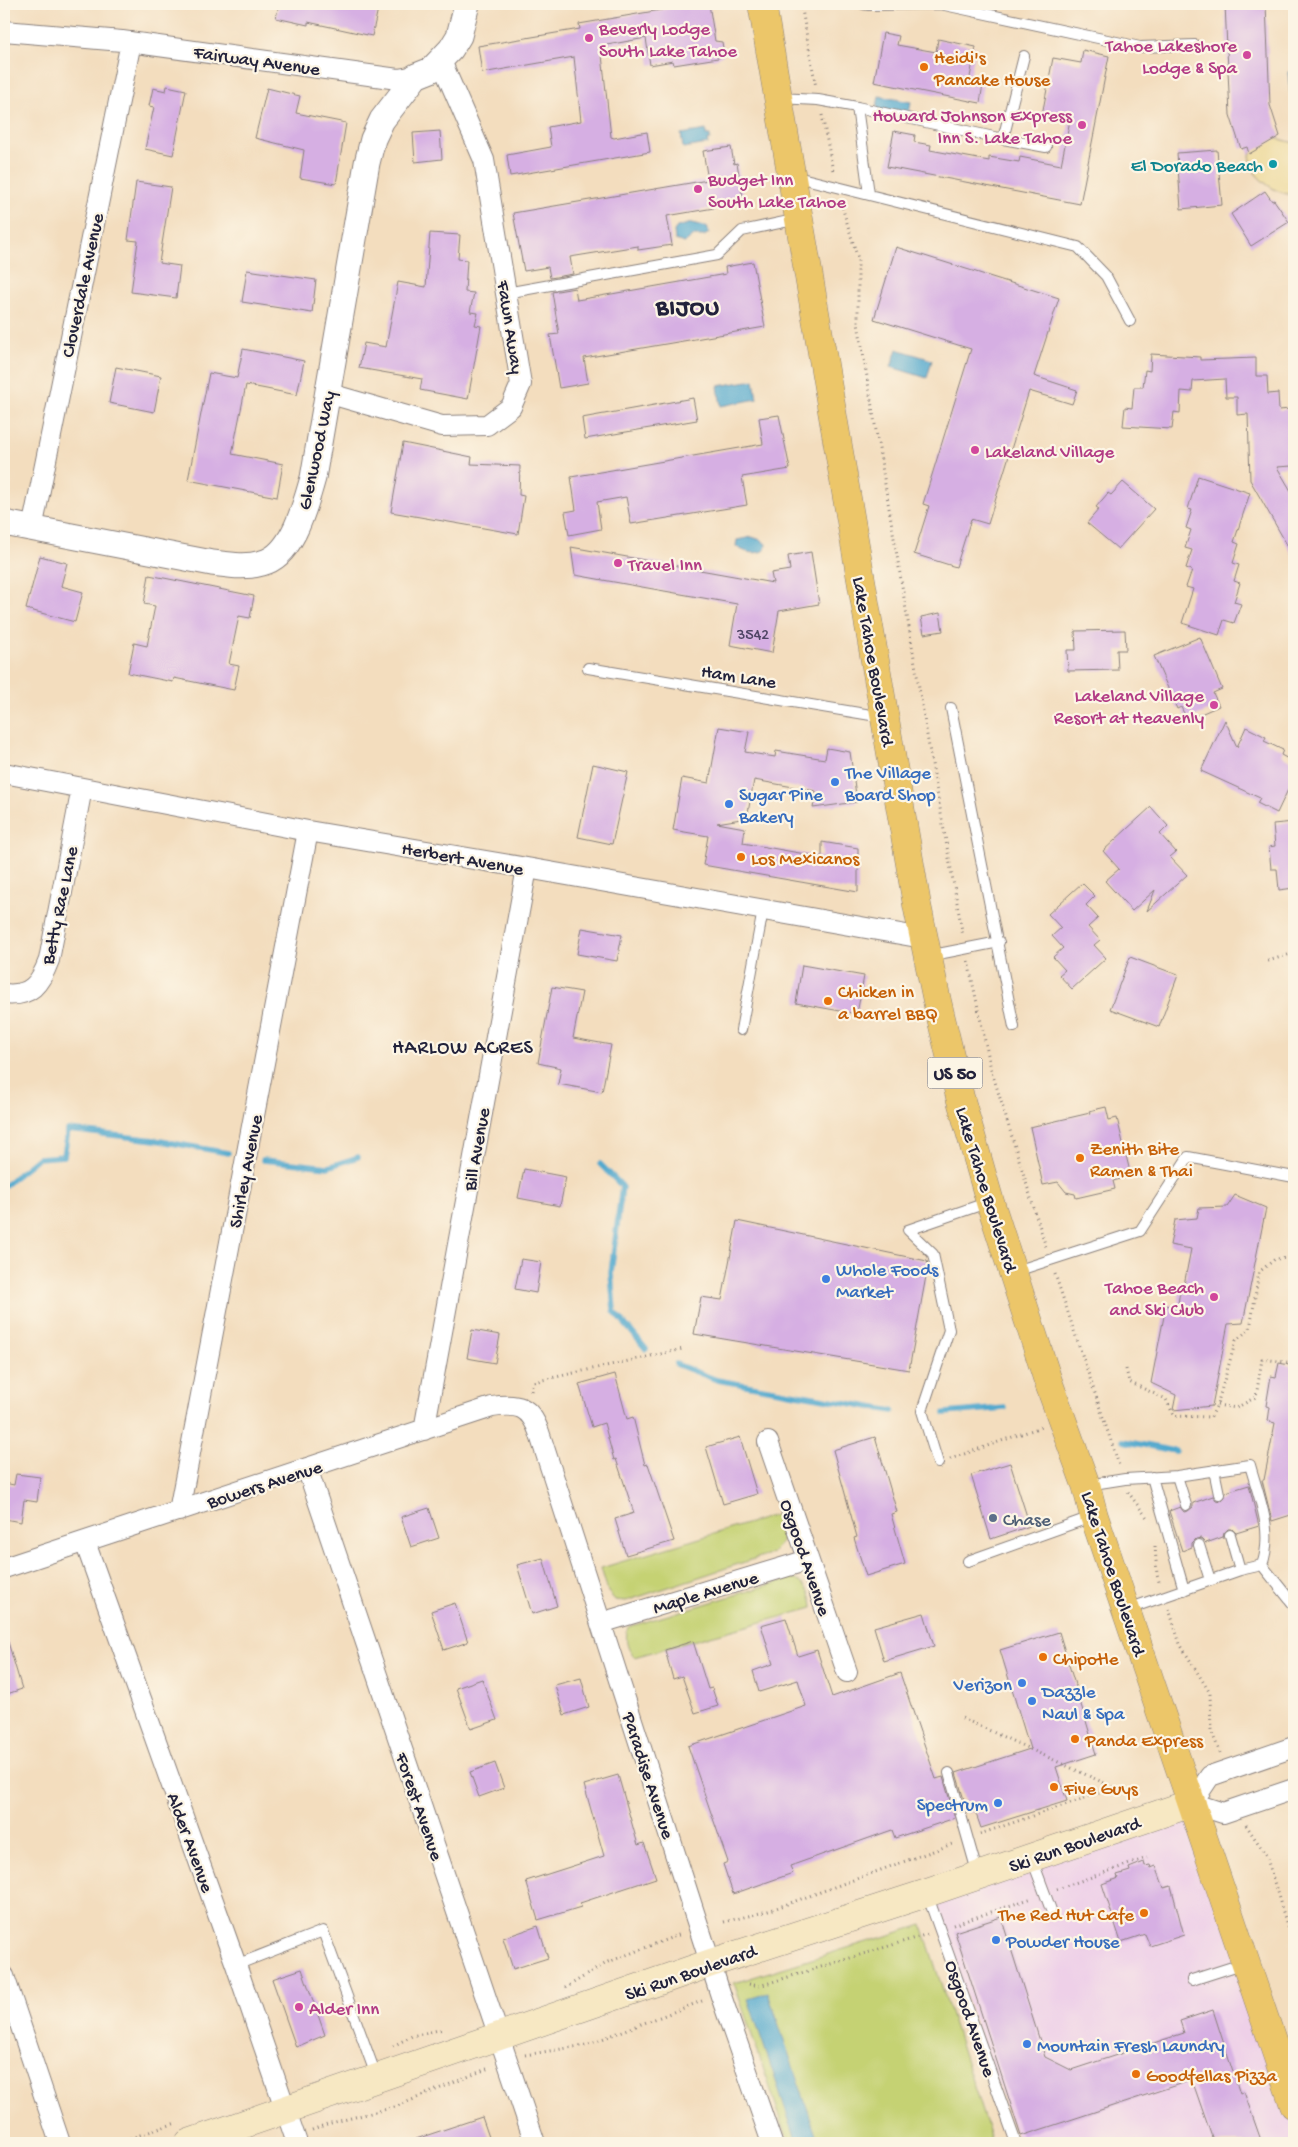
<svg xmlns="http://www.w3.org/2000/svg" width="1298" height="2147" font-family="'Gochi Hand',sans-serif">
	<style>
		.built { fill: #eed0e8 }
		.green { fill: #c5d273; stroke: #747a57 }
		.sand { fill: #eeda9e; stroke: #887e6c }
		.water { fill: #52a9ce; stroke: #3a6684 }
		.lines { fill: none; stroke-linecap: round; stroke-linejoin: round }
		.stream { stroke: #52a9ce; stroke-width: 5.5 }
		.building { fill: #d6afe3 }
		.service-casing { stroke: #8a807c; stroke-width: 12 }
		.minor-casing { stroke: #8a807c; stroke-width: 22 }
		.tertiary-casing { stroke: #8a807c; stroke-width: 27 }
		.secondary-casing { stroke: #8a807c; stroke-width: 29 }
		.trunk-casing { stroke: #8a807c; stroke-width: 29 }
		.path { stroke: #8a807c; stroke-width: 3; stroke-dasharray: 1 4; stroke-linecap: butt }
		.service { stroke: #fff; stroke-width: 10 }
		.minor { stroke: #fff; stroke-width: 20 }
		.tertiary { stroke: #fff; stroke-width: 25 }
		.secondary { stroke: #f7e8c3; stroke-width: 28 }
		.trunk { stroke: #ecc669; stroke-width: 28 }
		.hotel-dot { fill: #d1479c; stroke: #fcf5e5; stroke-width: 2 }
		.food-dot { fill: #e8710a; stroke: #fcf5e5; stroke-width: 2 }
		.culture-dot { fill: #0f9aa8; stroke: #fcf5e5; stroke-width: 2 }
		.shop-dot { fill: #3f7fe0; stroke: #fcf5e5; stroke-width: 2 }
		.service-dot { fill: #5c6f8a; stroke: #fcf5e5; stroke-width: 2 }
		.labels { text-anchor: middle; stroke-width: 4.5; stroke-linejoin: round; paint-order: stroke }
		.number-label { font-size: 16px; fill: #4f4565 }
		.shield { fill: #fcf5e5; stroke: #63616e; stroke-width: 1 }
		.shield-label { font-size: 18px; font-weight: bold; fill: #22223b }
		.hotel-label { font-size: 19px; fill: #b23c85; stroke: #fcf5e5; text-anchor: start }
		.food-label { font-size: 19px; fill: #c56008; stroke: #fcf5e5; text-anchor: start }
		.street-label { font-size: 19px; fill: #22223b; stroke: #fcf5e5 }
		.culture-label { font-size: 19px; fill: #0d838f; stroke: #fcf5e5; text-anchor: end }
		.shop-label { font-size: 19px; fill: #366cbe; stroke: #fcf5e5; text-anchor: start }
		.service-label { font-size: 19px; fill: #4e5e75; stroke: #fcf5e5; text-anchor: start }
		.neighbourhood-label { font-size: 20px; letter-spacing: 1px; fill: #22223b; stroke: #fcf5e5 }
		.district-label { font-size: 24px; font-weight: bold; letter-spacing: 1px; fill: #22223b; stroke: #fcf5e5 }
	</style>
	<rect width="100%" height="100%" fill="#fcf5e5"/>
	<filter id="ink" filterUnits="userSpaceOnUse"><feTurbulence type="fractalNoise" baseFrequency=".02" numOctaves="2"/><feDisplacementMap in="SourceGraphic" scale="10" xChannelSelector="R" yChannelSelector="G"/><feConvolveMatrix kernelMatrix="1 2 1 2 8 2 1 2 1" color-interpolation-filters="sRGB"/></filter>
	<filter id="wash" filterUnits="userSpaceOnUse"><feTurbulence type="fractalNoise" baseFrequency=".0096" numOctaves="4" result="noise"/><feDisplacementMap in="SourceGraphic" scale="20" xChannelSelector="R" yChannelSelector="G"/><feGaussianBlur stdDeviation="1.12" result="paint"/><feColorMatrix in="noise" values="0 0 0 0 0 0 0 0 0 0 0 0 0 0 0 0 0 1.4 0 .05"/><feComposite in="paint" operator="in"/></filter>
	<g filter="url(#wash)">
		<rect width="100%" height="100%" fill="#f3ddbe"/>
		<path class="built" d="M1192,1802l102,303v38h-275l-91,-249z"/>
		<path class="green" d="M779,1514c5,19 8,25 -7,39l-146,48 -11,-1 -7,-8 -7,-24z
			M792,1578c13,5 21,16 21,30l-179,49c-8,-10 -9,-18 -6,-30z
			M922,1925l70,218h-203l-55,-160z"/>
		<path class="sand" d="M1276,138l18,5v51c-13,2 -30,-10 -38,-20 -4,-5 -5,-13 -6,-19l8,-13z"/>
		<path class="water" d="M1294,70v30l-4,-8 -2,-20z
			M879,96l32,6 -3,17 -32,-6z
			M706,130v5h4v5l-3,1 1,3 -25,4 -2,-14z
			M692,223l15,4 2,6 -5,3h-11l-9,7 -9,-3 -1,-9 3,-4z
			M897,349l35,11 -5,18 -36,-11z
			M754,380l3,19 -36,7 -3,-20z
			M752,537l9,3 5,4 -1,6c-10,5 -20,3 -29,-4l1,-6z
			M768,1993l51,150h-22l-49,-144z"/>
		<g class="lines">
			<path class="stream" d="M263,1160l65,7 30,-10
				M600,1164l22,22 -11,87 3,38 32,38
				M4,1186l34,-28 26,-2 4,-26 87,10 73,13
				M676,1364l41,16 176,31
				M945,1413l60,-5
				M1123,1441l52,10"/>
		</g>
		<g id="blocks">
			<path class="building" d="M279,4h100l-7,32 -64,-14v3l-32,-7z
				M677,4h32l6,37 7,1 2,12 -6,4 -44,7 -1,-4 -23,4 -4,-27 -45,8 10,91 3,1 33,-6 3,20 -140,24 -3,-21 44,-8 -3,-20 33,-6 -7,-64 -92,16 -4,-27 102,-17 -1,-5 99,-17z
				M1225,4h41l4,101 10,31 -31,18 -2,-7 -6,2 -11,-34z
				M883,33l16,3 -2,9 39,7 2,-13 38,8 -7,35 14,2 -3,19 -106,-21z
				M1083,50l26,6 -29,148 -193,-37 7,-36 21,4 -1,7 17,3 -1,5 59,11v-4l30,5 1,-5 41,8 9,-45 -28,-5 11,-57 28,5z
				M167,86l19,4 -13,65 -28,-6 9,-42 -5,-1 4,-18 13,3z
				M267,88l33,8 -4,17 50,10 -10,61 -36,-6 4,-28 -49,-12z
				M440,131l2,28 -27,3 -2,-29z
				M731,147l3,17 3,-1 6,35 -30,5 1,5 -47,8 5,29 -34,5v-4l-68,11 3,17 -23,4 -2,-11 -24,4 -11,-58 195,-33 -5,-29z
				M1217,150l5,55 -41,4 -4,-56z
				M136,182l35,5 -12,76 21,3 -4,32 -45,-6 7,-51 -10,-1z
				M1265,191l7,10 2,-1 15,22 -38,24 -20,-32z
				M430,233l30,2 -2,24 9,1 -2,32 9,1 -4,19 8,1 -3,12 6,1 -13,73 -48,-9 2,-11 -63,-11 5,-25 22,4 12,-65 28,5z
				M896,247l163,51 -25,78 43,14 -5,14 -43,-13 -41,133 -17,-5 -15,48 -42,-13 15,-48 -6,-2 48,-155 -97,-30z
				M753,262l12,65 -181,31 4,25 -29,5 -9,-53 9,-1 -7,-42 23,-4 2,12 149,-26 -1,-7z
				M247,270l69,10 -4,33 -70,-11z
				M243,349l61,12 -7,34 -51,-10 -14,69 51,10 -6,33 -89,-17 21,-107 28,5z
				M1151,354l49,3v3l56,-2v18h11l1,18 10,-1 1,17 11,-1 1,19h3v20h-3l1,18 -15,1 17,29v61l-44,-77 -2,-66 -11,1v-18h-11l-1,-18 -32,2 -1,11 -11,-1 -1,22 -6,-1 -2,17 -49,-3 2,-19 7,1 2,-21h9l2,-17 5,1z
				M116,367l45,9 -7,36 -45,-9z
				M693,398l4,22 -112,19 -3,-21z
				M779,415l11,54 -48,8 5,28 -116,19 -5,-27 -29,5 4,27 -32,6 -4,-23 11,-2 -5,-33 192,-33 -4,-26z
				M403,443l69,14 -1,7 49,2 -1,29 5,1 -6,38 -127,-22z
				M1198,476l52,17 -16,49 5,2 -6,19 6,2 -5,16 6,2 -6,19 7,2 -7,19 -10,-3 -5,15 -37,-12 11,-34 -7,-2 6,-17 -6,-2 6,-18 -7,-2 6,-18 -5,-2 6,-18 -4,-1z
				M1123,482l31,27 -36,40 -31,-26 12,-14 -3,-2 12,-14 3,2z
				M571,547l202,36 -2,-10 19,-3 -2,-14 23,-4 8,52 -40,7 -7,42 -42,-8 7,-41 -162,-29z
				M40,556l27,7 -6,23 22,6 -8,30 -49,-13z
				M149,575l105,21 -4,22 -11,-2 -10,48 10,2 -5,24 -60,-12 -1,4 -45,-9 6,-30 13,3 8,-40 -11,-2z
				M940,613l3,18 -19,3 -3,-17z
				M1125,630l1,20h-9l1,20 -50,1 -1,-21h9l-1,-19z
				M1200,637l22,52 -9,4 6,13 -32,14 -6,-13 -4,2 -23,-53z
				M1225,720l12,27 9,-20 20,10 -2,4 19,9 -2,5 13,7v15l-17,36 -20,-10 3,-5 -59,-27z
				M719,727l30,5 -4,20 30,5 1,-6 49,8 2,-11 23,4 7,50 -44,6 3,-17 -62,-11 -7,38 -30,5 28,5 -2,15 79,14v-15l36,6v44l-155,-27 5,-29 -35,-6 9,-52 27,5z
				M593,764l35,8 -16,72 -34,-7z
				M1151,807l17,19 -8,8 16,18 -6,5 17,18 -40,36 8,-21 -23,21 -27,-30 14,-12 -16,-18z
				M1294,822v66l-15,2 -2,-21h-6l-2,-22 6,-1 -2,-22z
				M1082,883l13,13 -9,9 12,13 -10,9 12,13 -6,5 12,13 -34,31 -13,-14 6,-5 -12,-13 10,-9 -11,-12 9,-8 -13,-14z
				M582,928l40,7 -5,26 -40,-7z
				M1130,957l48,18 -19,52 -49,-18z
				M802,965l62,11 -7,38 -61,-11z
				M552,987l30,5 -9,46 38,7 -9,47 -44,-8 3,-16 -23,-5z
				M1106,1107l3,13 8,-2 14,58 -18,5 2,8 -39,9 -1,-4 -9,-2 -8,-10 -15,3 -13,-58 60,-14 -1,-2z
				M524,1169l42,8 -6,29 -42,-8z
				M1235,1195l31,13 -23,115 -15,1 -16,82 -39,4 3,-15 -25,-12 15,-77 12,-2 2,-14h3l8,-41 -21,-4 5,-25 22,-2 2,-10 28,-1z
				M737,1221l190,40 1,4 -19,105 -215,-36 7,-37 21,3z
				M521,1259l20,3 -5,31 -21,-4z
				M472,1330l28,5 -5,28 -28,-5z
				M1279,1363l15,3v148l-22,7 -10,-41h2l11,-57 -7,-2 2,-14 -4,-1 5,-30 5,1z
				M615,1374l12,45 6,-2 12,48 3,-1 26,77 -48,14 -11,-36 19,-6 -18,-54 -2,1 -10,-37 -12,4 -13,-43z
				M740,1437l17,57 -34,10 -17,-57z
				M875,1437l22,75 -6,2 14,50 -39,12 -12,-38 3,-1 -24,-87z
				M1010,1463l20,63 -39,13 -20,-64z
				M16,1474l24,3 -3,25 -13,-2 -3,22 -17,-3v-36l10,2z
				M1249,1485l10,41 -23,7 -4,-4h-4l-4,4 -1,4 -17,6 -5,-5 -5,1 -4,4v4l-10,4 -13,-40 11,-4 4,5 4,-1 5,-4v-4l20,-7 3,4 5,1 4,-4 1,-5z
				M429,1508l10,30 -28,9 -10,-30z
				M543,1558l14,48 -25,8 -15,-49z
				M455,1603l13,39 -24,8 -13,-39z
				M924,1613l10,33 -50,15 -10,-34z
				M786,1618l12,38 19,-6 15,47 68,-24 36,106 7,-2 12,41 -60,20 -3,-8 -102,36 3,7 -60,21 -10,-30 5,-2 -40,-116 118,-40 -8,-26 -39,12 -6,-21 20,-7 -12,-39z
				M1059,1632l37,122 -40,13 11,34 -86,27 -6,-17 -7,2 -12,-40 74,-24 -30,-99z
				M693,1641l15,48 4,-1 6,18 -23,7 -13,-37 -9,3 -8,-29z
				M8,1642l14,47 -18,6v-52z
				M581,1678l8,29 -25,8 -9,-30z
				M482,1679l15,41 -26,9 -15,-41z
				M495,1763l9,25 -25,9 -9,-25z
				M618,1775l20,70 6,-2 12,35 -76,25 1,4 -43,13 -12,-39 78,-25 -20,-71z
				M1144,1862l1,4 5,-1 1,3 5,-2 8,22 7,-2 13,49 -34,11 -5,-12 -24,8 -19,-58 16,-6 -1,-3 13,-4 -1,-3z
				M1001,1917l44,140 26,13 113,-37 -4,-12 33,-11 27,84 4,-2 18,51h-48l-22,-63 -171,56 -66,-204z
				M538,1926l10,32 -35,11 -10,-31z
				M302,1969l23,66 -29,12 -24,-68z
				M482,2117l9,26h-75v-4z"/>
		</g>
	</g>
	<g filter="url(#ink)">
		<use href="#blocks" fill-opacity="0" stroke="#8a807c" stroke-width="1"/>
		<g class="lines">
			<g class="service-casing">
				<path id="service" d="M863,4l6,1 71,-1 200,43 55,-2
					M778,98l40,2 39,7 12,87
					M857,107l146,32 21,-83
					M1003,139l43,8
					M793,176l285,71 28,29 24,45
					M506,293l211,-38 25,-24 56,-12
					M588,668l295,49
					M951,708l63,319
					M928,956l71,-14
					M741,1030l22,-120
					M1013,1272l127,-41 48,-74 106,20
					M938,1463l-16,-52 27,-81 -16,-76 -25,-24 81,-28
					M1214,1470l5,24
					M1177,1476l9,29
					M1152,1477l32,113
					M1087,1485l38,-6 52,-3 73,-11c9,33 24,66 12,100l32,40
					M1230,1535l10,35
					M1199,1545l11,35
					M968,1561l126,-45
					M1128,1609l112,-39 22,-5
					M949,1773l29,102
					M1032,1859l19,51
					M927,1894l89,249
					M236,1965l87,-34 54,147
					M1192,1980l53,-17"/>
			</g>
			<g class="minor-casing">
				<path id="minor" d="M4,31l118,10 276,38 18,-3
					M327,393l115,33 45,-1 24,-18 10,-23 -37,-224 -43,-99
					M32,529l99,-487
					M4,773l304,58 219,37 396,70
					M4,994c27,3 36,-10 45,-34l33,-172
					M424,1430l103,-562
					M768,1442l79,230
					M307,1468l228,675
					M179,1511l129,-680
					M85,1542l151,423 61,178
					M4,1568l488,-161c26,-4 38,-1 47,25l182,564 51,147
					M601,1623l207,-63
					M1294,1747l-84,29 -18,27 31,10 71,-24
					M4,1976l56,167"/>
			</g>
			<g class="tertiary-casing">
				<path id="tertiary" d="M4,523l208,40c17,2 33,5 50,0 31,-7 43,-58 51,-85l54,-315 6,-24 9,-19 34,-44 15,-6 20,-21 8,-13 8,-32"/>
			</g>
			<g class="secondary-casing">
				<path id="secondary" d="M189,2143l522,-180 216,-70 265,-90"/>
			</g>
			<g class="trunk-casing">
				<path id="trunk" d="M762,4l155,901 20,96 23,96 30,105 58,179 38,104 8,31 200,589"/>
			</g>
			<path class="path" d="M801,4l15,83
				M822,115l11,56
				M841,203l17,56v64l71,424 34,189
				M968,961l23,108 55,178
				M1268,961l26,-8
				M1055,1274l64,191
				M1126,1369l3,13 37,17 8,17 37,1 6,-12 19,-65 14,-11 9,-57 16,-13 19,-1
				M531,1391l2,-9 150,-33
				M1217,1405l19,3 20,-11 6,-38 32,4
				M950,1459l91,-32
				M1128,1492l20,27
				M1155,1546l2,29 3,10
				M1169,1609l11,35 30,49 1,37 9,23
				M962,1718l151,69
				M1246,1825l20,30 28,94
				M980,1834l134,-46
				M1057,1889l90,-31
				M724,1922l44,-11 187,-68
				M953,1925l79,-27
				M749,1984l10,2 169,-52
				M565,1988l43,-26 73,-28
				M393,2046l19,-10 31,-7
				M525,2055l61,-10 116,-44
				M312,2130l15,-6 68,-17 94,-39
				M116,2143l60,-20"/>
			<use href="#service" class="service"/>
			<use href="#minor" class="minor"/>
			<use href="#tertiary" class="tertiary"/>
			<use href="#secondary" class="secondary"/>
			<use href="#trunk" class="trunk"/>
		</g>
	</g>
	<g class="hotel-dot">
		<circle cx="589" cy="38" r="5"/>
		<circle cx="1247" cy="55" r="5"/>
		<circle cx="1082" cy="125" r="5"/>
		<circle cx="698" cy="189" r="5"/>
		<circle cx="975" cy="450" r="5"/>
		<circle cx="618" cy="563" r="5"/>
		<circle cx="1214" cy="705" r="5"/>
		<circle cx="1214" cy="1297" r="5"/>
		<circle cx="299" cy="2007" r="5"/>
	</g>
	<g class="food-dot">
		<circle cx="924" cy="67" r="5"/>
		<circle cx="741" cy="857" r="5"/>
		<circle cx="828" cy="1001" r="5"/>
		<circle cx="1080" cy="1158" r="5"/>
		<circle cx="1043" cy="1657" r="5"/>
		<circle cx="1075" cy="1739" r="5"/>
		<circle cx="1054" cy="1787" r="5"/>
		<circle cx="1144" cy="1913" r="5"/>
		<circle cx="1136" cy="2074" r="5"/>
	</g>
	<circle class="culture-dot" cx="1273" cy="164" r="5"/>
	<g class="shop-dot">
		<circle cx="835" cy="782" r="5"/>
		<circle cx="729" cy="804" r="5"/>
		<circle cx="826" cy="1279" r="5"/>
		<circle cx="1022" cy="1683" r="5"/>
		<circle cx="1032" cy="1701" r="5"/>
		<circle cx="998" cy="1803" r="5"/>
		<circle cx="996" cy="1940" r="5"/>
		<circle cx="1027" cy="2044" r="5"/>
	</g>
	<circle class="service-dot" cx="993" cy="1518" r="5"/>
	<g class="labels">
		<g class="number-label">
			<text x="753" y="639">3542</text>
		</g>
		<rect class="shield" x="927.5" y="1057.5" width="55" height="31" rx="4"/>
		<g class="shield-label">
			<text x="955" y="1079">US 50</text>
		</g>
		<g class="hotel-label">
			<text x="599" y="34">Beverly Lodge<tspan x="599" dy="22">South Lake Tahoe</tspan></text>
			<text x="1237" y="51" text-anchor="end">Tahoe Lakeshore<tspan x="1237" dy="22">Lodge &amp; Spa</tspan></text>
			<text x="1072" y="121" text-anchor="end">Howard Johnson Express<tspan x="1072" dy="22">Inn S. Lake Tahoe</tspan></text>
			<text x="708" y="185">Budget Inn<tspan x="708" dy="22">South Lake Tahoe</tspan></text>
			<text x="985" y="457">Lakeland Village</text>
			<text x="628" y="570">Travel Inn</text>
			<text x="1204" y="701" text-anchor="end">Lakeland Village<tspan x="1204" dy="22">Resort at Heavenly</tspan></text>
			<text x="1204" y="1293" text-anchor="end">Tahoe Beach<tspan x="1204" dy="22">and Ski Club</tspan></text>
			<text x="309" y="2014">Alder Inn</text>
		</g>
		<g class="food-label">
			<text x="934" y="63">Heidi's<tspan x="934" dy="22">Pancake House</tspan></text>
			<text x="751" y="864">Los Mexicanos</text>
			<text x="838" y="997">Chicken in<tspan x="838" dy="22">a barrel BBQ</tspan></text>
			<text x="1090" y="1154">Zenith Bite<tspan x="1090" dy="22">Ramen &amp; Thai</tspan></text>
			<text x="1053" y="1664">Chipotle</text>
			<text x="1085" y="1746">Panda Express</text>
			<text x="1064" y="1794">Five Guys</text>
			<text x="1134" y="1920" text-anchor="end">The Red Hut Cafe</text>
			<text x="1146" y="2081">Goodfellas Pizza</text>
		</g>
		<g class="street-label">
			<text transform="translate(257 59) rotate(8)" y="7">Fairway Avenue</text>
			<text transform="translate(81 285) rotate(-78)" y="7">Cloverdale Avenue</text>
			<text transform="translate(512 327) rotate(81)" y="7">Fawn Away</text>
			<text transform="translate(315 450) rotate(-78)" y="7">Glenwood Way</text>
			<text transform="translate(875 661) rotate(80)" y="7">Lake Tahoe Boulevard</text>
			<text transform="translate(739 675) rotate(9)" y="7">Ham Lane</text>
			<text transform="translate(463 857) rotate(10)" y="7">Herbert Avenue</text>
			<text transform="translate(58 905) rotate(-78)" y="7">Betty Rae Lane</text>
			<text transform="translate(475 1149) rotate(-80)" y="7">Bill Avenue</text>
			<text transform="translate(244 1171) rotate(-79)" y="7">Shirley Avenue</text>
			<text transform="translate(988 1189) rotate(73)" y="7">Lake Tahoe Boulevard</text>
			<text transform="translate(264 1483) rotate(-18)" y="7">Bowers Avenue</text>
			<text transform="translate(807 1557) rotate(71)" y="7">Osgood Avenue</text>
			<text transform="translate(1115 1573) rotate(72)" y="7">Lake Tahoe Boulevard</text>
			<text transform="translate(705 1591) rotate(-17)" y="7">Maple Avenue</text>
			<text transform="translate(650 1775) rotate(72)" y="7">Paradise Avenue</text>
			<text transform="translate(421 1806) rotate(71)" y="7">Forest Avenue</text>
			<text transform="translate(192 1842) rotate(70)" y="7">Alder Avenue</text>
			<text transform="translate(1074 1843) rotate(-19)" y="7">Ski Run Boulevard</text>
			<text transform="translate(690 1971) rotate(-19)" y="7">Ski Run Boulevard</text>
			<text transform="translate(972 2018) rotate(71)" y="7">Osgood Avenue</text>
		</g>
		<g class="culture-label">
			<text x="1263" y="171">El Dorado Beach</text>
		</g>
		<g class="shop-label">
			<text x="845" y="778">The Village<tspan x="845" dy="22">Board Shop</tspan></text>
			<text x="739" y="800">Sugar Pine<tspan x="739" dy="22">Bakery</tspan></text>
			<text x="836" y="1275">Whole Foods<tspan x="836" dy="22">Market</tspan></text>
			<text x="1012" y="1690" text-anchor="end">Verizon</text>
			<text x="1042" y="1697">Dazzle<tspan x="1042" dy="22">Naul &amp; Spa</tspan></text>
			<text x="988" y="1810" text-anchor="end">Spectrum</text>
			<text x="1006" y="1947">Powder House</text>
			<text x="1037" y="2051">Mountain Fresh Laundry</text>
		</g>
		<g class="service-label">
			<text x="1003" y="1525">Chase</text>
		</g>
		<g class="neighbourhood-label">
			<text x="463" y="1053">HARLOW ACRES</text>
		</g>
		<g class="district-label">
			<text x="688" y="314">BIJOU</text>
		</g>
	</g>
	<rect width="1298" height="2147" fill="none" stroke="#fcf5e5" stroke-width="20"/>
</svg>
